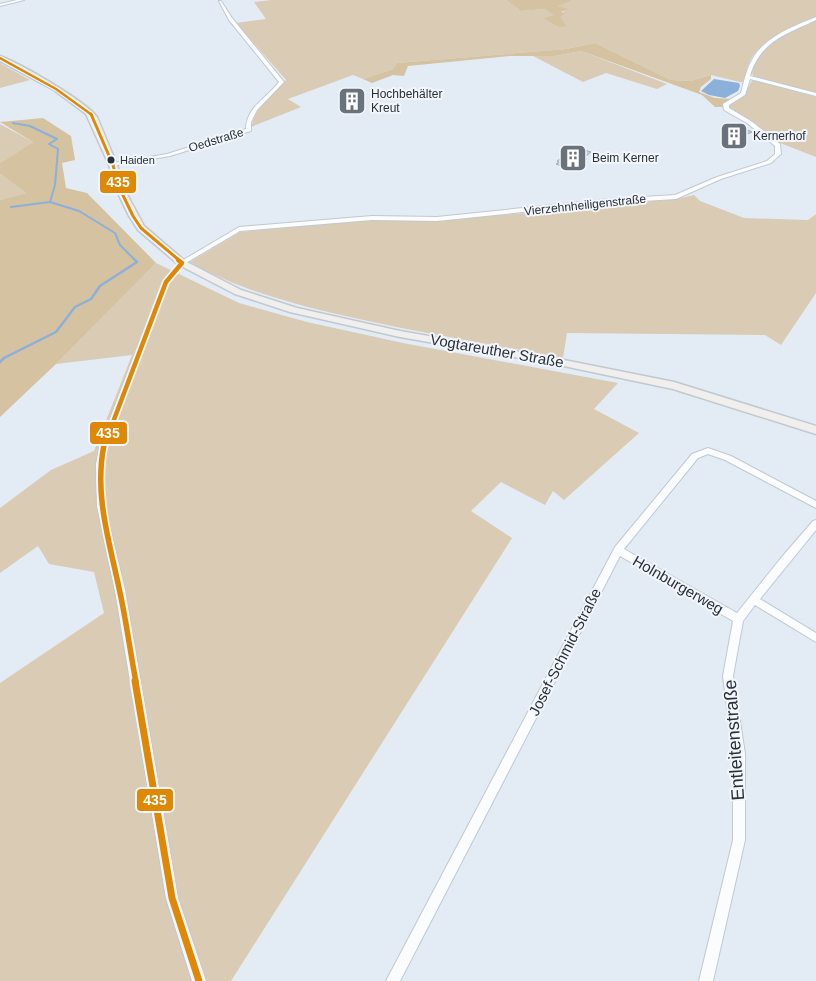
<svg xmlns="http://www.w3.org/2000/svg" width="816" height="981" font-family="Helvetica,sans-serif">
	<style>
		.green { fill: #d9cbb4 }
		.forest { fill: #d4c2a1 }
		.water { fill: #8bb0da }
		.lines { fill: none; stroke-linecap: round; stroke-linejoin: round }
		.stream-far1 { stroke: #8bb0da; stroke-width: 2 }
		.stream { stroke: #8bb0da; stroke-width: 2.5 }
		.building { fill: #c5cdd5; stroke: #a5acb4 }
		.street-casing { stroke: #c0c8d0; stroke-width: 2 }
		.secondary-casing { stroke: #c0c8d0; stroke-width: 3 }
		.street { fill: #fbfcfe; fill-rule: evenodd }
		.secondary { fill: #f0efee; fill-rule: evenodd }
		.bus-1-far4-casing { stroke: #f2f6fb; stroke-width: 4.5 }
		.bus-1-far3-casing { stroke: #f2f6fb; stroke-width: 5.5 }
		.bus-1-far2-casing { stroke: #f2f6fb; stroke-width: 8 }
		.bus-1-far1-casing { stroke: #f2f6fb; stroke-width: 9 }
		.bus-1-casing { stroke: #f2f6fb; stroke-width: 11 }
		.bus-1-far4 { stroke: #df8806; stroke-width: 2.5 }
		.bus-1-far3 { stroke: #df8806; stroke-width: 3 }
		.bus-1-far2 { stroke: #df8806; stroke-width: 4.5 }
		.bus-1-far1 { stroke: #df8806; stroke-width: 5.5 }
		.bus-1 { stroke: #df8806; stroke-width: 7 }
		.bus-dot { fill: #293039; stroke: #f2f6fb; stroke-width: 2 }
		.labels { text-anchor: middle; stroke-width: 4; stroke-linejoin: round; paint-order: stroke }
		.far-bus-label { font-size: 11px; fill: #293039; stroke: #f2f6fb; text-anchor: start }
		.far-poi-label { font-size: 12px; fill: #293039; stroke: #f2f6fb; text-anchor: start }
		.far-street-label { font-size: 12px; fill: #293039; stroke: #f2f6fb }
		.street-label { font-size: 15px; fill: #293039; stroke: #f2f6fb }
		.near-street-label { font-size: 18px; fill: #293039; stroke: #f2f6fb }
		.line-badge { stroke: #f2f6fb; stroke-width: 2 }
		.badge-label { font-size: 14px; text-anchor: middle; font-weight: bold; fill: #fff }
	</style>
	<rect width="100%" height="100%" fill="#e3ecf5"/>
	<path class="green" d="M272,0h234l15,11 24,-2 8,6 -9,3 16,-1 1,-4 7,-4 -11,-3 16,-6h243v17c-18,9 -49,21 -61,36 -7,8 -9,20 -11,30l-33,-8 -21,6 -19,-1 -76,-37 -29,6 -169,14 -4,6 -30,10 -10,-4 -65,24 13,8 -50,20c4,-13 10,-24 20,-34 6,-5 10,-6 15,-13l-50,-57 30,-4 -12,-17z
		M816,20v74l-63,-18c-7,-26 45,-47 63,-56z
		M581,51l86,33 -10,5 -51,-16 -23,9 -50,-26h22z
		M0,63l3,2 27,15 -30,8z
		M754,80l62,17v60l-36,-14 -53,-36 17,-11 7,-14z
		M0,124l33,18 -33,21z
		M0,174l26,19 -26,7z
		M694,195l6,6 44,17 64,2 8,-6v79l-35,52 -16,-10 -198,-2 -4,25c-68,-13 -137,-24 -204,-39 -59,-13 -116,-27 -169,-57l50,-30 131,-12 67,1 239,-22z
		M156,263l83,40 68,19 96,21 215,40 -24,26 45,24 -75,67 -11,-9 -8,14 -44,-23 -30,29 41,27 -281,443h-231v-298l104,-70 -10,-41 -45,-8 -11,-18 -38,27v-65l51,-38 43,-19 38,-96 -76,9z"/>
	<path class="forest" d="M506,0h67l-15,6 11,3 -8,3 4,2 -5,3 6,9 -7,1 -16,-9 10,-3 -8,-6 -24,2z
		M595,43l76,37 19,1 21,-6v4l-10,8 -2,5 16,6 16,1 -8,4v4h-8l-13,-12 -121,-44 -26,5h-45l-102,10 -4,10 -11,-1 -21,8 -9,-4 30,-10 4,-6 169,-14z
		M43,118l28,18 4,24 -13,3 4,25 21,5 69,70 -100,101 -56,53v-217l26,-7 -26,-19v-11l33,-21 -33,-20z"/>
	<path class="water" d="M714,79l25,4 1,3 -2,5 -13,7 -16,-3 -8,-4z"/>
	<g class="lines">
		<path class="stream-far1" d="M13,123l17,3 27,13 -8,5 9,5 -3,36 -5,17 29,9 36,22 5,12 16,16
			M11,207l39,-5"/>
		<path class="stream" d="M0,362l4,-4 52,-26 19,-25 16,-8 9,-13 37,-24 -2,-2"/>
	</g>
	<path class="building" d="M741,127l11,5 -19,8 -11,-6z
		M575,147l16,5 -7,6 3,1 -15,11 -16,-6 3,-2 -2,-1z"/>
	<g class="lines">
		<g class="street-casing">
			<path id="street" d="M17,0h7l-24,6v-2z
				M219,1h2l11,17 52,64 -27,28 -6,12v9l-81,25 -59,10 -1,-1 3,-2 54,-9 79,-25c0,-22 21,-31 33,-47l-50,-62z
				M816,17v3c-29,14 -56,21 -66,56l66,17v3l-66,-17 -5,16 -16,10v3l22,13 29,23 1,10 -10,9 -50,16 -45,20 -66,4 -173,18 -65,-1 -132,11 -56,33 -15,18 -61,163 -4,19 1,42 20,84 53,308 28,83h-14l-26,-83 -51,-308 -18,-84 -1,-42 4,-19 63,-163 17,-20 59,-35 133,-11 65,1 173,-18 65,-4 42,-18 50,-16 8,-7v-8l-28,-23 -23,-13 -1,-6 18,-11c3,-11 5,-23 11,-33 12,-23 42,-34 64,-43z
				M708,448l23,8 85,45v7l-91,-48 -17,-6 -10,4 -74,91 113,64 44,-55 32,-37 3,-1v10l-56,69 56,34v9l-61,-37 -12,16 -10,55 12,78v86l-32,141h-14l34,-141v-86l-10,-78 10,-55 -113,-65 -220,425h-14l229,-434 77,-93z"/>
		</g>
		<g class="secondary-casing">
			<path id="secondary" d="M0,56c21,8 84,44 97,61l20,48 6,22 21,39 41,35 56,29 56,18 103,23 159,28 115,23 142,44v8l-143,-45 -114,-24 -159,-28 -110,-25 -55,-18 -56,-29 -41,-35 -9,-14 -14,-29 -6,-22 -23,-51 -32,-24 -54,-29z"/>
		</g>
		<use href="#street" class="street"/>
		<use href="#secondary" class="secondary"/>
		<g class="bus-1-far4-casing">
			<path id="bus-1-far4" d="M0,58l56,31 36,26"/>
		</g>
		<g class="bus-1-far3-casing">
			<path id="bus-1-far3" d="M91,114l22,51 6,22 14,29 8,12 39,33"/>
		</g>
		<g class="bus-1-far2-casing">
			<path id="bus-1-far2" d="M178,260l4,3
				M104,446l62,-164 16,-19"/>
		</g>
		<g class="bus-1-far1-casing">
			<path id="bus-1-far1" d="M104,445c-10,49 5,95 15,143 7,31 11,63 17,94"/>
		</g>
		<g class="bus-1-casing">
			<path id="bus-1" d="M135,681l37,217 27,83"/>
		</g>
		<use href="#bus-1-far4" class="bus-1-far4"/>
		<use href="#bus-1-far3" class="bus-1-far3"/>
		<use href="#bus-1-far2" class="bus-1-far2"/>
		<use href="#bus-1-far1" class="bus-1-far1"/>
		<use href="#bus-1" class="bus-1"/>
	</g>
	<defs>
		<g id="building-square" transform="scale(1.4375)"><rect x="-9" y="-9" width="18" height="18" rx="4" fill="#6a727b" stroke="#f2f6fb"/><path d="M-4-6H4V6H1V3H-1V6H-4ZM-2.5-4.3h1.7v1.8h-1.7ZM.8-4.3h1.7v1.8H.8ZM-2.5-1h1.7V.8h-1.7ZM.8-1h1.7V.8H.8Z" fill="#fff"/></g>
	</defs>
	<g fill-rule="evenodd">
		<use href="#building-square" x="352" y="101"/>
		<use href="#building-square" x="734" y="136"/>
		<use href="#building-square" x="573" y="158"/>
	</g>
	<circle class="bus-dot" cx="111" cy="160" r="4.5"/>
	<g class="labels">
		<g class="far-bus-label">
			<text x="120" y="164">Haiden</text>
		</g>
		<g class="far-poi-label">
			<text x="371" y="98">Hochbehälter<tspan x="371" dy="14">Kreut</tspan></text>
			<text x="753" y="140">Kernerhof</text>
			<text x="592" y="162">Beim Kerner</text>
		</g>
		<g class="far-street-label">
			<text transform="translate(216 140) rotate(-17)" y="4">Oedstraße</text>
			<text transform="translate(585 205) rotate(-6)" y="4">Vierzehnheiligenstraße</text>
		</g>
		<g class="street-label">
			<text transform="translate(497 351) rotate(10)" y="5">Vogtareuther Straße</text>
			<text transform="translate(678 585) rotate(30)" y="5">Holnburgerweg</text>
			<text transform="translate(565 652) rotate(-63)" y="5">Josef-Schmid-Straße</text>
		</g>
		<g class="near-street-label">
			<text transform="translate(734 740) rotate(-94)" y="6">Entleitenstraße</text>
		</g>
	</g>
	<g class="line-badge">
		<rect x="99" y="170" width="38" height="24" rx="5" fill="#df8806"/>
		<rect x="89" y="421" width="39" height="24" rx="5" fill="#df8806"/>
		<rect x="136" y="788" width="38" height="24" rx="5" fill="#df8806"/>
	</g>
	<g class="badge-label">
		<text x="118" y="187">435</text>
		<text x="108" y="438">435</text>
		<text x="155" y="805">435</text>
	</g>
</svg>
